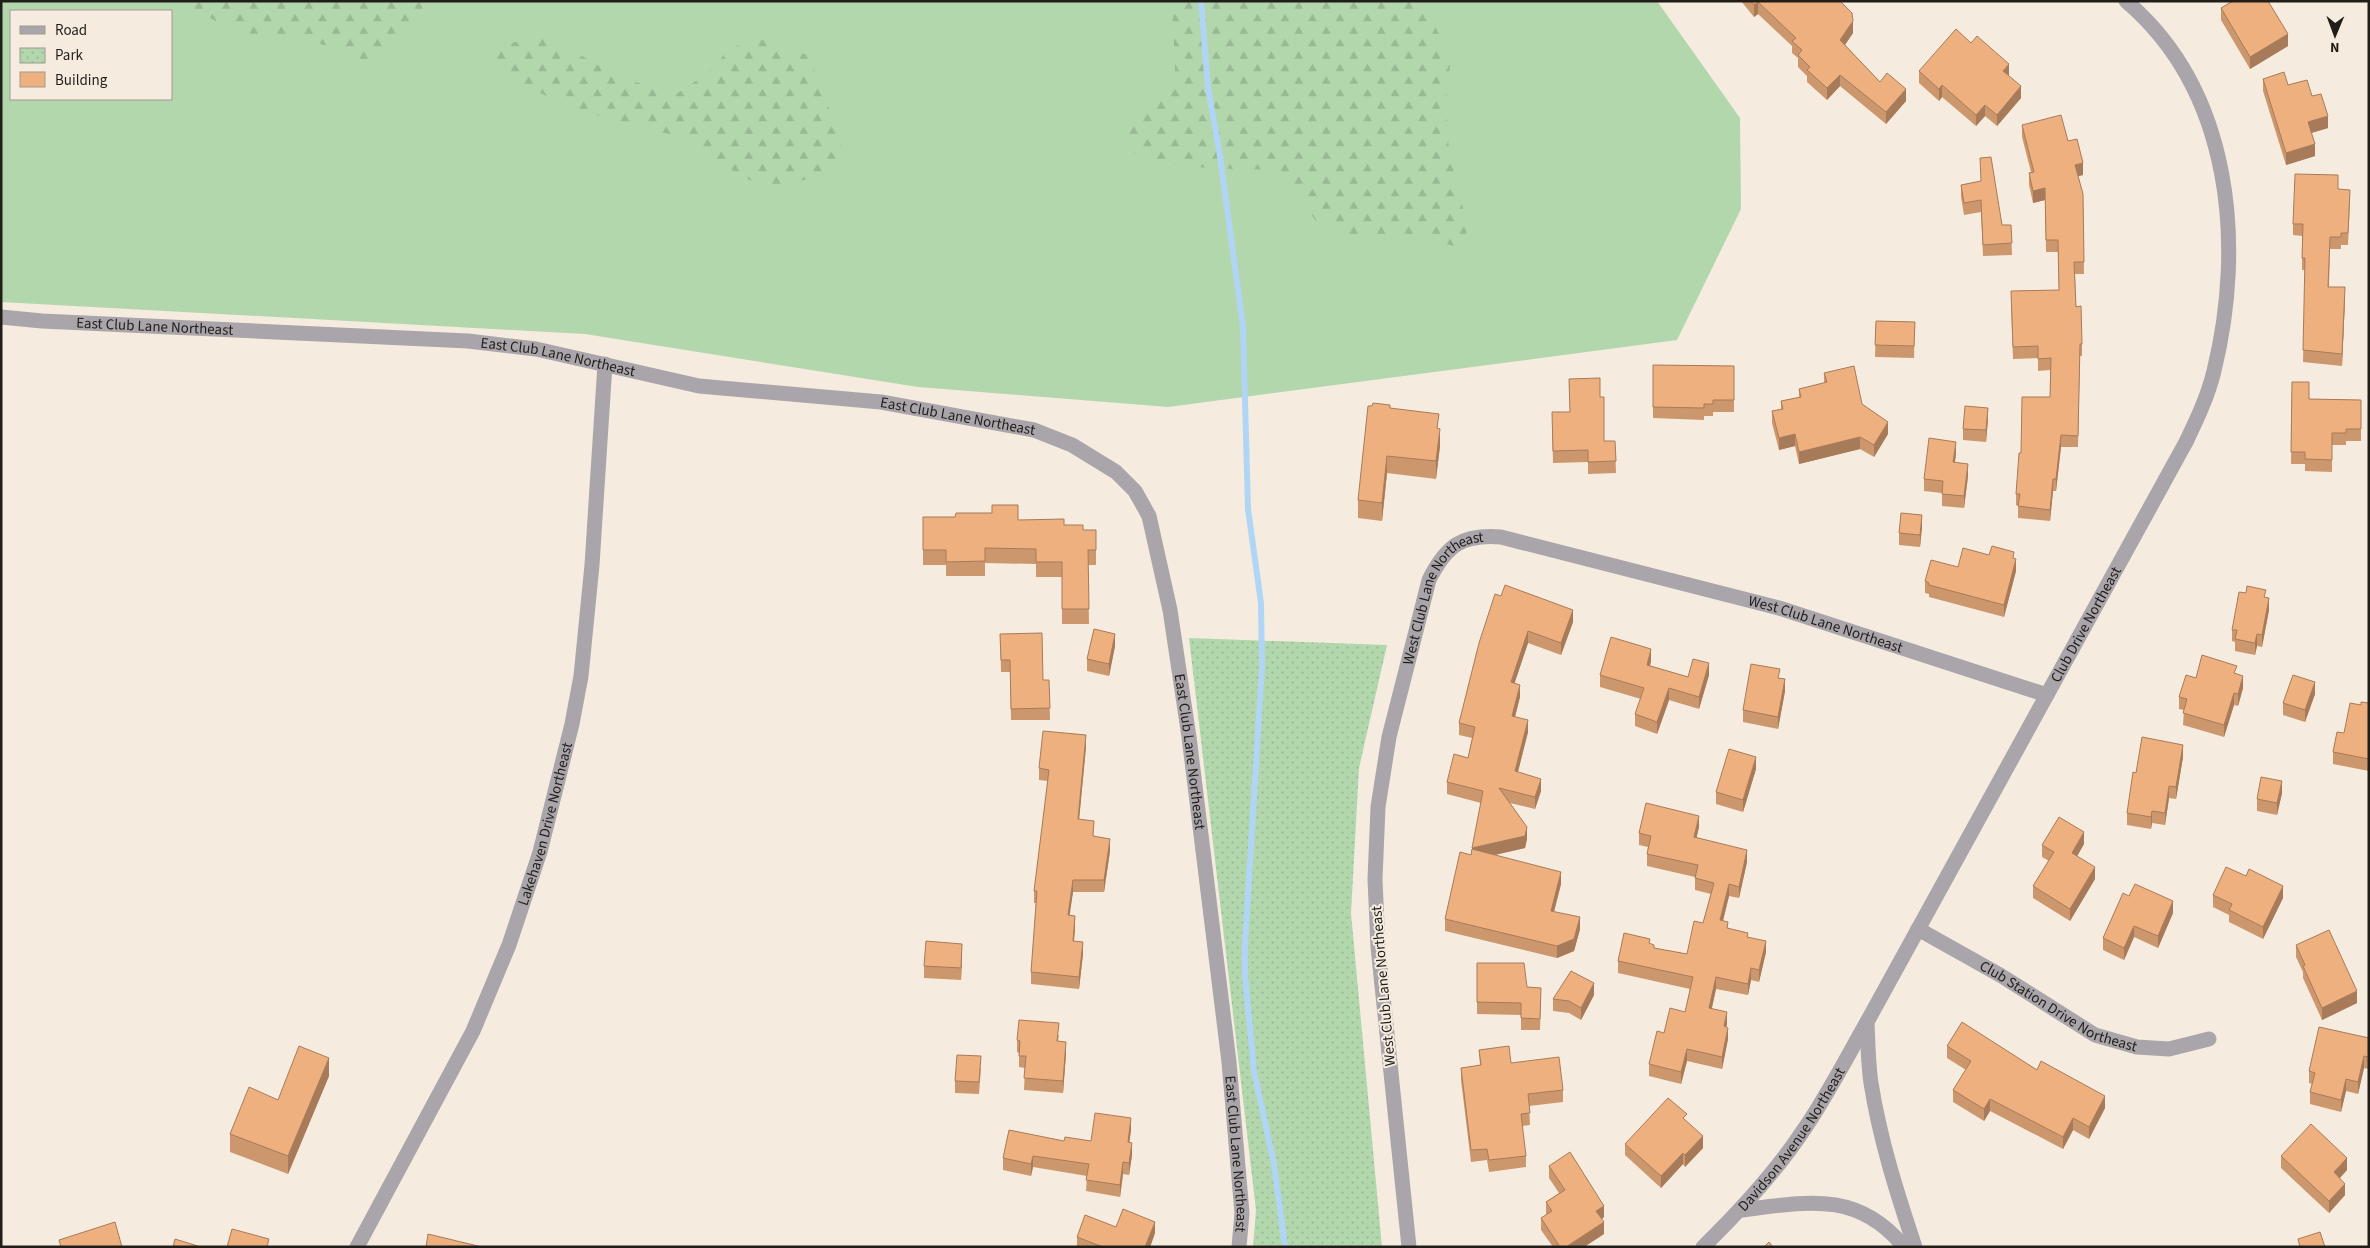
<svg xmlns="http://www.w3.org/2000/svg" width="2370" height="1248" font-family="'Source Sans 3',sans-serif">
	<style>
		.grass { fill: #b2d7ad; fill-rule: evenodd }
		.forest { fill: url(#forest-firs) }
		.park { fill: url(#park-dots) }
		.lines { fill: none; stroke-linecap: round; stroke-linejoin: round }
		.stream { stroke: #b1d6f5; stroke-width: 6 }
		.street { stroke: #a9a5ab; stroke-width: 15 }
		.wall { fill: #cd976d }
		.shaded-wall { fill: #a77b59 }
		.building { fill: #eeb07f; stroke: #a77b59 }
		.labels { text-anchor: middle; stroke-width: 4; stroke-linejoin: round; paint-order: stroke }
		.street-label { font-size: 15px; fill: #211e19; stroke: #f5ecdf }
	</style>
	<defs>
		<pattern id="forest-firs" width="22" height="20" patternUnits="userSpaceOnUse" patternTransform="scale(1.25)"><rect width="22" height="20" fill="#b2d7ad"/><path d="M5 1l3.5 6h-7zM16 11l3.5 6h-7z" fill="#99b894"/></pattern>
		<pattern id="park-dots" width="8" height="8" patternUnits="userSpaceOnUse" patternTransform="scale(1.25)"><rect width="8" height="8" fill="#b2d7ad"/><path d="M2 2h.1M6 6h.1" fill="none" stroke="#99b894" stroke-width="1.8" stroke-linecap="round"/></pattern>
	</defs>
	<rect width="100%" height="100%" fill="#f5ecdf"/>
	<path class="grass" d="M1,1h1656l83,117 1,91 -64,131 -509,67 -250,-20 -333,-53 -584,-32zM11,11h160v88h-160z"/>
	<path class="forest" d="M182,1h247l3,3 -40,47 -18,16 -37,-19 -56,-13 -45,-2z
		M1172,1h250l29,56 -5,45 3,50 16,64 2,22 -9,9 -32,-8 -55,1 -34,-7 -22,-13 -22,-34 -18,-16c-31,-1 -118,0 -142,-18 -4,-4 -7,-9 -10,-12l52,-70z
		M546,35l69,40 60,20 40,-27 13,-20 36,-9 43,16 12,25 24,68 -14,26 -63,15 -45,-25 -45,-28 -95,-25 -75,-33 -16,-18 13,-15z"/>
	<path class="park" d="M1189,638l198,7 -28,123 -8,145 31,334h-129l3,-37z"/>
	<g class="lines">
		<path class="stream" d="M1201,1l7,86 12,69 23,171 5,182 13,94 1,64 -17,277v32l9,95 20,93 11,83"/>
		<g class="street">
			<path id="s1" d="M1,317l41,4 426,20 68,8 163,37 182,16 153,28 38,15 44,27 19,19 14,25 21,94 19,127 40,325 13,151 -3,34"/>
			<path id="s2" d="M1918,929l82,46 95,60 42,12 32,2 40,-10"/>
			<path d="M1742,1210c63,-8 116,-20 162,37"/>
			<path id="s3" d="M357,1247l116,-216 36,-86 31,-93 32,-128 9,-48 11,-111 13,-201"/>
			<path id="s4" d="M1409,1247l-31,-300 -3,-68 3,-72 11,-70 40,-157c17,-34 32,-46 72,-43l278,71 268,87"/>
			<path id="s5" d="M1703,1247c38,-37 73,-75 102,-119 23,-34 42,-71 62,-106"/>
			<path id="s6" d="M1915,1247c-18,-54 -35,-107 -44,-164 -3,-20 -3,-41 -4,-61l319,-580c11,-23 22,-46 28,-71 31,-127 18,-280 -88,-370"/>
		</g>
	</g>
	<path class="wall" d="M1741,1h99l13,32 -8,12 35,37 26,19 -20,23 -46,-38 -13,14 -20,-18v-6l-9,-9v-9l-6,-5v-7l-34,-32 -4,3z
		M2221,8l67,38 -38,23 -29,-49z
		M1919,71l90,5 12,22 -24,28 -12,-10 -9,10 -34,-29 -3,4 -20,-18z
		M2263,79l25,6 24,11 16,32 -17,5 4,23 -29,9 -23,-74z
		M2022,125l46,16 15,34 -5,1 5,18 1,80h-9l1,33 6,37v12h-2l-2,91h-17l-5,44h-3l-3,30 -32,-3v-12l-2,-1v-11l5,-41 29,-56v-27l-12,1v-13l-25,1 -2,-56 48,-13 -1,-38h-12l-1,-52 -12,3 -4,-18v-12l2,-1 -9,-35z
		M1981,181l21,44h9l1,30 -29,1 -2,-44 -17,3 -3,-18v-12z
		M2338,189l12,13 -2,43h-7v4h-11l-1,38 16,12 -3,67 -39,-4 2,-92h-3v-34l-9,-1v-11z
		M1876,321l39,1 -1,36 -39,-1z
		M1653,365l81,1v46h-21v4h-9v4l-51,-2z
		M1824,373l38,31 26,30 -14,23 -14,-8 -61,15 -4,-18 -16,4 -7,-27v-12l9,-2v-8l18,-4v-8l25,-6z
		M1569,379l31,18 4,44h11l1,32 -28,1v-12l-35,1 -1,-39 18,-12z
		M2292,382l17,17 52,1v41h-15v4h-14v27l-27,-1v-7h-14z
		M1390,408l49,21 1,17 -4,33 -49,-6 -5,48 -24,-3v-18z
		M1988,419l-2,23 -23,-2v-11z
		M1956,454l-1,8 13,14 -4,32 -22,-2v-13l-18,-2v-12z
		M923,517l95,3 46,5 19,5h13v35h-8l1,59h-27v-47h-26v-13l-51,-1v13h-39v-11h-23z
		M1922,527l-2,20 -21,-2v-12z
		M1989,555l25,4 2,12 -12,46 -75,-20v-3l-4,-1v-12l33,-14z
		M1501,596l72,26 -12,33 -33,-12 -14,40 6,14 -5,20 13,15 -10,40 23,19 -6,18 -25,-6 17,36 -2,9 -30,7 66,29 -7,28 26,17 -6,22 -17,7 -112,-27v-12l26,-64 10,-52 -34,-9v-12l21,-24 4,-20 -13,-3v-12z
		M2266,598l3,12 -7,37 -5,-1 -2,9 -20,-4v-9l-3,-1v-11z
		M1000,634l43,46h6l1,40h-39l-1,-48h-9z
		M1115,646l-6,30 -22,-5v-12z
		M1651,661l-1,5 38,11 21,-2 -10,34 -30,-9 -12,34 -22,-8v-12l6,-15 -41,-12v-12z
		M2237,674l6,14 -5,18 -4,-1 -10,32 -41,-12 1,-15 -5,-1v-12l17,-19z
		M1780,678l5,13 -7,38 -35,-7v-12z
		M2315,694l-10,28 -22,-7v-12z
		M2369,703v68l-36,-7v-12l28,-47z
		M1086,747l-7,72 15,17 16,15 -6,41h-31l-4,23 6,13 -1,13 9,13 -4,35 -48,-5v-12l5,-69h-2v-12l14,-110 -9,-1v-12z
		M2183,757l-7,42 -7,-1 -4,27 -13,-2 -1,6 -24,-4v-12l9,-40z
		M1756,769l-13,43 -27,-8v-12z
		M2282,793l-5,22 -20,-4v-12z
		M1699,827l-3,11 51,24 -8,36 -10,-2 -6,25 5,7 20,9 18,15 -7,30 -8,-2 -3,15 -32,-6 -4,19 15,16 -1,3 2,12 -6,30 -35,-8 -6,23 -32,-8v-12l15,-31 21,-21 5,-23 -72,-16v-12l32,-17 4,4 33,6 16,-31 8,-29 -16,-4v-13l-48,-11v-12l1,-7 -9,-2v-12z
		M2084,844l-7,12 18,23 -25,42 -37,-23v-12l16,-25 -7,-4v-12z
		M2213,895l70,3 -20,41 -34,-17v-7l-16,-8z
		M2129,896l44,17 -15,35 -24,-11 -10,23 -21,-10v-12z
		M2296,945l61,58 -35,17 -19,-42v-6l-7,-15z
		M962,956l-1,24 -37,-2v-12z
		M1477,963l50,24 14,13 -1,30h-19v-15l-44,-1z
		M1594,995l-13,25 -12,-7 -16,-2v-12z
		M1059,1035l-1,6 8,13 -3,39 -39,-3 1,-22 -6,-1v-14l-2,-1v-12z
		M2369,1038v31l-5,-1 -6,26 -12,-3 -5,21 -31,-8v-12l2,-8 -3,-1v-12z
		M1947,1046l90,24 68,38 -16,31 -16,-9 -10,19 -73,-38 -6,10 -31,-19v-12l13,-20 -19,-12z
		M1479,1050l32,13 52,27v12l-34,4 1,19 -8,1 4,30v11l-37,5 -2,-12 -16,2 -10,-82v-12l19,-2z
		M981,1068l-2,26 -24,-1v-12z
		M329,1076l-41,98 -58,-22v-18z
		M1131,1130l-2,12 3,13 -3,20 -6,-1 -3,23 -34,-6 1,-15 -54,-9 -2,9 -28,-6v-12l61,-17h27z
		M1625,1144l78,4 -18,19 -2,-3 -22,24 -36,-33z
		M2281,1156l66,14 -7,8 5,17 -16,18 -48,-45z
		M1549,1166l55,51 -2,2 2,15 -20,13h-31l-12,-17v-12l5,-3v-13l13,-9 -10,-15z
		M1116,1227l39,6 -5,14h-73v-10z"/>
	<path class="shaded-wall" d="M1758,2v12l-4,3v-12z
		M1853,21v12l-13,19v-12z
		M2288,34v12l-38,23v-12z
		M2009,64v12l-6,-5z
		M1840,75v11l-13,14v-12z
		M1942,85v12l-3,4v-12z
		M2021,86v12l-24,28v-11z
		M1906,89v12l-20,23v-12z
		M1985,105v11l-9,10v-11z
		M2328,116v12l-20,6v-12z
		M2315,144v12l-29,9v-12z
		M2083,163v12l-8,2v-12z
		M2045,188v12l-12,3v-12z
		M2345,287v12l-3,67v-12z
		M1988,408v11l-2,23v-12z
		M1888,422v12l-14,23v-12z
		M1440,429v17l-4,33v-18z
		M1795,434v12l-16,4v-12z
		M2061,435v12l-5,44v-12z
		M1860,437v12l-61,15v-12z
		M1956,442v12l-3,20v-12z
		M1387,456v17l-5,48v-18z
		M1968,464v12l-4,32v-12z
		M2053,479v12l-3,30v-11z
		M1922,515v12l-2,20v-12z
		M2016,559v12l-12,46v-12z
		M2269,598v12l-7,37v-12z
		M1573,610v12l-12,33v-12z
		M1528,631v12l-17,51v-12z
		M1115,634v12l-6,30v-12z
		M2257,634v12l-2,9v-12z
		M1651,649v12l-4,16v-12z
		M1709,663v12l-10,34v-12z
		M2243,676v12l-5,18v-12z
		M1785,679v12l-7,38v-12z
		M2315,682v12l-10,28v-12z
		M1520,685v12l-8,31v-12z
		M1669,688v12l-12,34v-12z
		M2234,693v12l-10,32v-12z
		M1528,720v12l-13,51v-12z
		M1086,735v12l-8,84v-12z
		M2183,745v12l-7,42v-12z
		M1756,757v12l-13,43v-12z
		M1541,779v12l-6,18v-12z
		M2282,781v12l-5,22v-12z
		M2169,786v12l-4,27v-12z
		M2152,811v12l-1,6v-12z
		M1699,816v11l-5,22v-12z
		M1527,827v12l-2,9 -53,12v-12z
		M2084,832v12l-12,21v-12z
		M1110,839v12l-6,41v-12z
		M1747,850v12l-8,36v-11z
		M2095,867v12l-25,42v-12z
		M1561,872v12l-10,39v-12z
		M1073,880v12l-5,35v-12z
		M1729,884v12l-9,36v-12z
		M2283,886v12l-20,41v-12z
		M2173,901v12l-15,35v-12z
		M1075,916v12l-2,25v-12z
		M1580,917v12l-6,22 -17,7v-12z
		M2134,926v11l-10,23v-12z
		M1766,941v11l-7,30v-12z
		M1083,942v12l-4,35v-12z
		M962,944v12l-1,24v-12z
		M1751,968v12l-3,15v-11z
		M1716,977v12l-7,31v-12z
		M1594,983v12l-13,25v-12z
		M2357,991v12l-35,17v-12z
		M1727,1012v12l-3,14v-12z
		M1728,1028v11l-6,30v-12z
		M1066,1042v12l-3,39v-12z
		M1687,1049v12l-6,23v-12z
		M2364,1056v12l-6,26v-12z
		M329,1058v18l-41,98v-18z
		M2346,1079v12l-5,21v-12z
		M2105,1096v12l-16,31v-12z
		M1990,1099v12l-6,10v-12z
		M1131,1118v12l-3,24v-12z
		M2073,1118v12l-10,19v-12z
		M1703,1136v12l-18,19v-12z
		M1132,1143v12l-3,20v-12z
		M1683,1153v11l-22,24v-12z
		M1033,1156v11l-2,9v-12z
		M2347,1158v12l-13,14v-12z
		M1123,1162v12l-3,23v-12z
		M2345,1184v11l-16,18v-12z
		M1604,1206v11l-8,6v-12z
		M1155,1222v11l-5,14h-5z
		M1604,1222v12l-20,13h-18z"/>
	<path class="building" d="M1751,1h89l12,12 1,8 -13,19 40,42 7,-9 19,16 -20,23 -46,-37 -13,13 -20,-18 3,-3 -12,-12 4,-5 -10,-9 4,-3 -38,-36 -4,3z
		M2233,1h35l20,33 -38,23 -29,-49z
		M1956,29l15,14 6,-7 32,28 -6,7 18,15 -24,29 -12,-10 -9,10 -34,-30 -3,4 -20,-18z
		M2284,72l4,13 19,-5 5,16 9,-2 7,22 -20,6 7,22 -29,9 -23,-74z
		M2061,115l7,26 9,-2 6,24 -8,2 8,29 1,68h-10l2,45 5,-1 1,38h-2l-2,92 -17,-1 -5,44h-3l-3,31 -32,-4 2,-12h-4l3,-41h2l1,-56h28l1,-39 -13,1v-13l-25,1 -2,-56 48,-1 -1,-50h-12l-1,-52 -12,3 -4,-18 5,-1 -12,-47z
		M1991,157l11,68h9l1,18 -29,2 -2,-45 -17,3 -3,-18 20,-4 -1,-23z
		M2295,174l43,1v14l12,1 -2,43h-7v4h-11l-2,50h17l-3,67 -39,-4 2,-92h-3l1,-34h-10z
		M1876,321l39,1 -1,24 -39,-1z
		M1653,365l81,1v34h-21v4h-9v4l-51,-1z
		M1854,366l8,38 26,18 -14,23 -14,-8 -61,15 -4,-18 -16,4 -7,-27 11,-2 -2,-8 20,-4 -2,-8 28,-7 -3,-9z
		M1600,378v19h4v44h11l1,20 -28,1v-12l-35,1 -1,-39h18l-1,-33z
		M2292,382h17v17l52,1v29h-15v4h-14v27l-27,-1v-7h-14z
		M1373,403l17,2v3l49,6 -2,14 3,1 -4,32 -49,-5 -5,47 -24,-3 10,-94h4z
		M1965,406l23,2 -2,22 -23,-1z
		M1929,438l27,4 -3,20 15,2 -4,32 -22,-2 1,-13 -19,-2z
		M992,505h26v15l46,-1v6h19v5h13v20h-8l1,59h-27v-47h-26v-13l-51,-1v13l-39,1v-12h-23v-33h32l1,-4h36z
		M1901,513l21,2 -2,20 -21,-2z
		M1992,546l22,6 -1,6 3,1 -12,46 -75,-20v-2l-4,-2 6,-21 27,7 5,-19 26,7z
		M1505,585l68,25 -12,33 -33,-12 -17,51 9,3 -8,31 16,4 -13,51 26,8 -6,18 -36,-9 28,39 -2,9 -53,12 11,-57 -36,-9 7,-28 14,4 7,-31 -16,-4 20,-80 16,-49 6,2z
		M2247,586l19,4 -2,7 5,1 -7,37 -5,-1 -2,9 -20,-4 2,-9h-5l7,-38 7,1z
		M1094,629l21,5 -6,30 -22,-5z
		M1042,633l1,47h6l1,28 -39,1 -1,-49h-9l-1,-26z
		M1611,637l40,12 -4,16 41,12 5,-18 16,4 -10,34 -30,-9 -12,34 -22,-8 9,-26 -44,-13z
		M2202,655l35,11 -3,7 9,3 -5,18 -4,-1 -10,32 -41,-12 4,-14 -8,-2 7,-22 10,3z
		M1751,664l29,5 -2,9 7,1 -7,38 -35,-7z
		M2293,675l22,7 -10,28 -22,-7z
		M2361,702l8,1v56l-36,-7 4,-20 7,1 6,-30 11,2z
		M1043,731l43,4 -8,84 16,2 -1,15 17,3 -6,41h-31l-5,35 7,1 -2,25 10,1 -4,35 -48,-5 6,-81h-3l15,-121 -10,-2z
		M2142,737l41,8 -7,42 -7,-1 -4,27 -13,-2 -1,6 -24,-4 6,-41 3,1z
		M1729,749l27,8 -13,43 -27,-8z
		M2261,777l21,4 -5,22 -20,-4z
		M1646,803l53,13 -5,21 53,13 -8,37 -10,-3 -9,36 8,2 -1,6 21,5 -1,4 19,4 -7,29 -8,-2 -3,16 -32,-7 -7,31 18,4 -3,14 4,2 -6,29 -35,-8 -6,23 -32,-8 8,-33 7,2 6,-25 15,4 8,-35 -75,-16 6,-28 26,6 -1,4 5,2v3l33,6 7,-33 9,2 11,-40 -19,-5 3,-13 -51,-11 4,-18 -12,-3z
		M2059,817l25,15 -12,21 23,14 -25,42 -37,-23 21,-34 -12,-7z
		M1472,849l89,23 -10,39 29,6 -6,22 -17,7 -112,-27 15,-67 11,3z
		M2226,867l20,9 3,-7 34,17 -20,41 -34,-17 3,-6 -19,-9z
		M2135,884l38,17 -15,35 -24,-10 -10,22 -21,-10 20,-45 6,3z
		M2329,930l28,61 -35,17 -19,-42 2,-1 -9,-20z
		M926,941l36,3 -1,24 -37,-2z
		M1477,963h47l3,24 14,1 -1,31 -19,-1v-15l-44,-1z
		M1571,971l23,12 -13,25 -12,-7 -16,-2z
		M1019,1020l40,3 -2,18 9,1 -3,39 -39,-3 2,-22h-7l1,-15 -3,-1z
		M1962,1022l75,48 4,-9 64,35 -16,31 -16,-9 -10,19 -73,-38 -6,10 -31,-19 18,-29 -24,-15z
		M2319,1027l50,11v19l-5,-1 -6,26 -12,-3 -5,21 -31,-8 5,-19 -6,-2z
		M299,1046l30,12 -41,98 -58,-22 19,-47 29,13z
		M1509,1046l2,17 48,-6 4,33 -35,4 2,19 -9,1 5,42 -37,4 -2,-11 -16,1 -10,-82 20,-3 -2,-15z
		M957,1055l24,1 -2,26 -24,-1z
		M1668,1098l19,16 -4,4 20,18 -18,19 -2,-2 -22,23 -36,-32z
		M1095,1113l36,5 -3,24 4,1 -3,20 -6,-1 -3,23 -34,-5 3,-16 -56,-8 -2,8 -28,-6 6,-28 55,11 1,-4 26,4z
		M2311,1124l36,34 -13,14 11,12 -16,17 -48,-45z
		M1570,1152l34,54 -8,5 8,11 -38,25h-6l-19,-29 11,-7 -6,-9 19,-12 -16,-24z
		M1123,1209l32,13 -10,25h-42l-26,-10 8,-22 31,12z
		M115,1222l7,25h-61l-2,-7z
		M232,1229l37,10 -2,8h-40z
		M2320,1232l5,15h-25l-2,-8z
		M428,1234l54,13h-56z
		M175,1239l26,8h-28z
		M1769,1242l4,5h-9z"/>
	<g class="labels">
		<g class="street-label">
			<text dy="5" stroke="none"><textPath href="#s1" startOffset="154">East Club Lane Northeast</textPath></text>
			<text dy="5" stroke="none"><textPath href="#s1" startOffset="559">East Club Lane Northeast</textPath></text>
			<text dy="5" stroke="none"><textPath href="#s1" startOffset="964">East Club Lane Northeast</textPath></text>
			<text dy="5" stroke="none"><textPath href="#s4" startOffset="668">West Club Lane Northeast</textPath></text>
			<text dy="5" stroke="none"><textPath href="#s4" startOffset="1102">West Club Lane Northeast</textPath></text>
			<text dy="5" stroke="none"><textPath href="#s6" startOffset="685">Club Drive Northeast</textPath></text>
			<text dy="5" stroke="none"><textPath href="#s1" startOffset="1429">East Club Lane Northeast</textPath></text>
			<text dy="5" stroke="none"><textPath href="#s3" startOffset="465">Lakehaven Drive Northeast</textPath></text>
			<text transform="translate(1383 986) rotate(-95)" y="5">West Club Lane Northeast</text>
			<text dy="5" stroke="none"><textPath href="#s2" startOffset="161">Club Station Drive Northeast</textPath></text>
			<text dy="5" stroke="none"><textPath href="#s5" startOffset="140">Davidson Avenue Northeast</textPath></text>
			<text dy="5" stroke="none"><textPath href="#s1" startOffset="1834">East Club Lane Northeast</textPath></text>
		</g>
	</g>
	<rect width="2370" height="1248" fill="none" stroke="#211e19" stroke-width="5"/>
	<rect x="10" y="10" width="162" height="90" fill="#f5ecdf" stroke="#a09a90"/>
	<rect x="20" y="26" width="25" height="8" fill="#a9a5ab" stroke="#a09a90"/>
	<text x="55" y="35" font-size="15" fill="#211e19">Road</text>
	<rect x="20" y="48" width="25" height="15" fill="url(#park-dots)" stroke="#a09a90"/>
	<text x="55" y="60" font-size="15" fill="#211e19">Park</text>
	<rect x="20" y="72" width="25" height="15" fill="#eeb07f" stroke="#a09a90"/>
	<text x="55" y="85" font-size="15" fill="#211e19">Building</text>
	<g transform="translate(2335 35) rotate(181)" stroke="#f5ecdf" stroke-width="4" paint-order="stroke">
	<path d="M0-4L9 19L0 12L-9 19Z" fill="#211e19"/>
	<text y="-8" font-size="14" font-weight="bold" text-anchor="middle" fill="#211e19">N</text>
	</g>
</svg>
